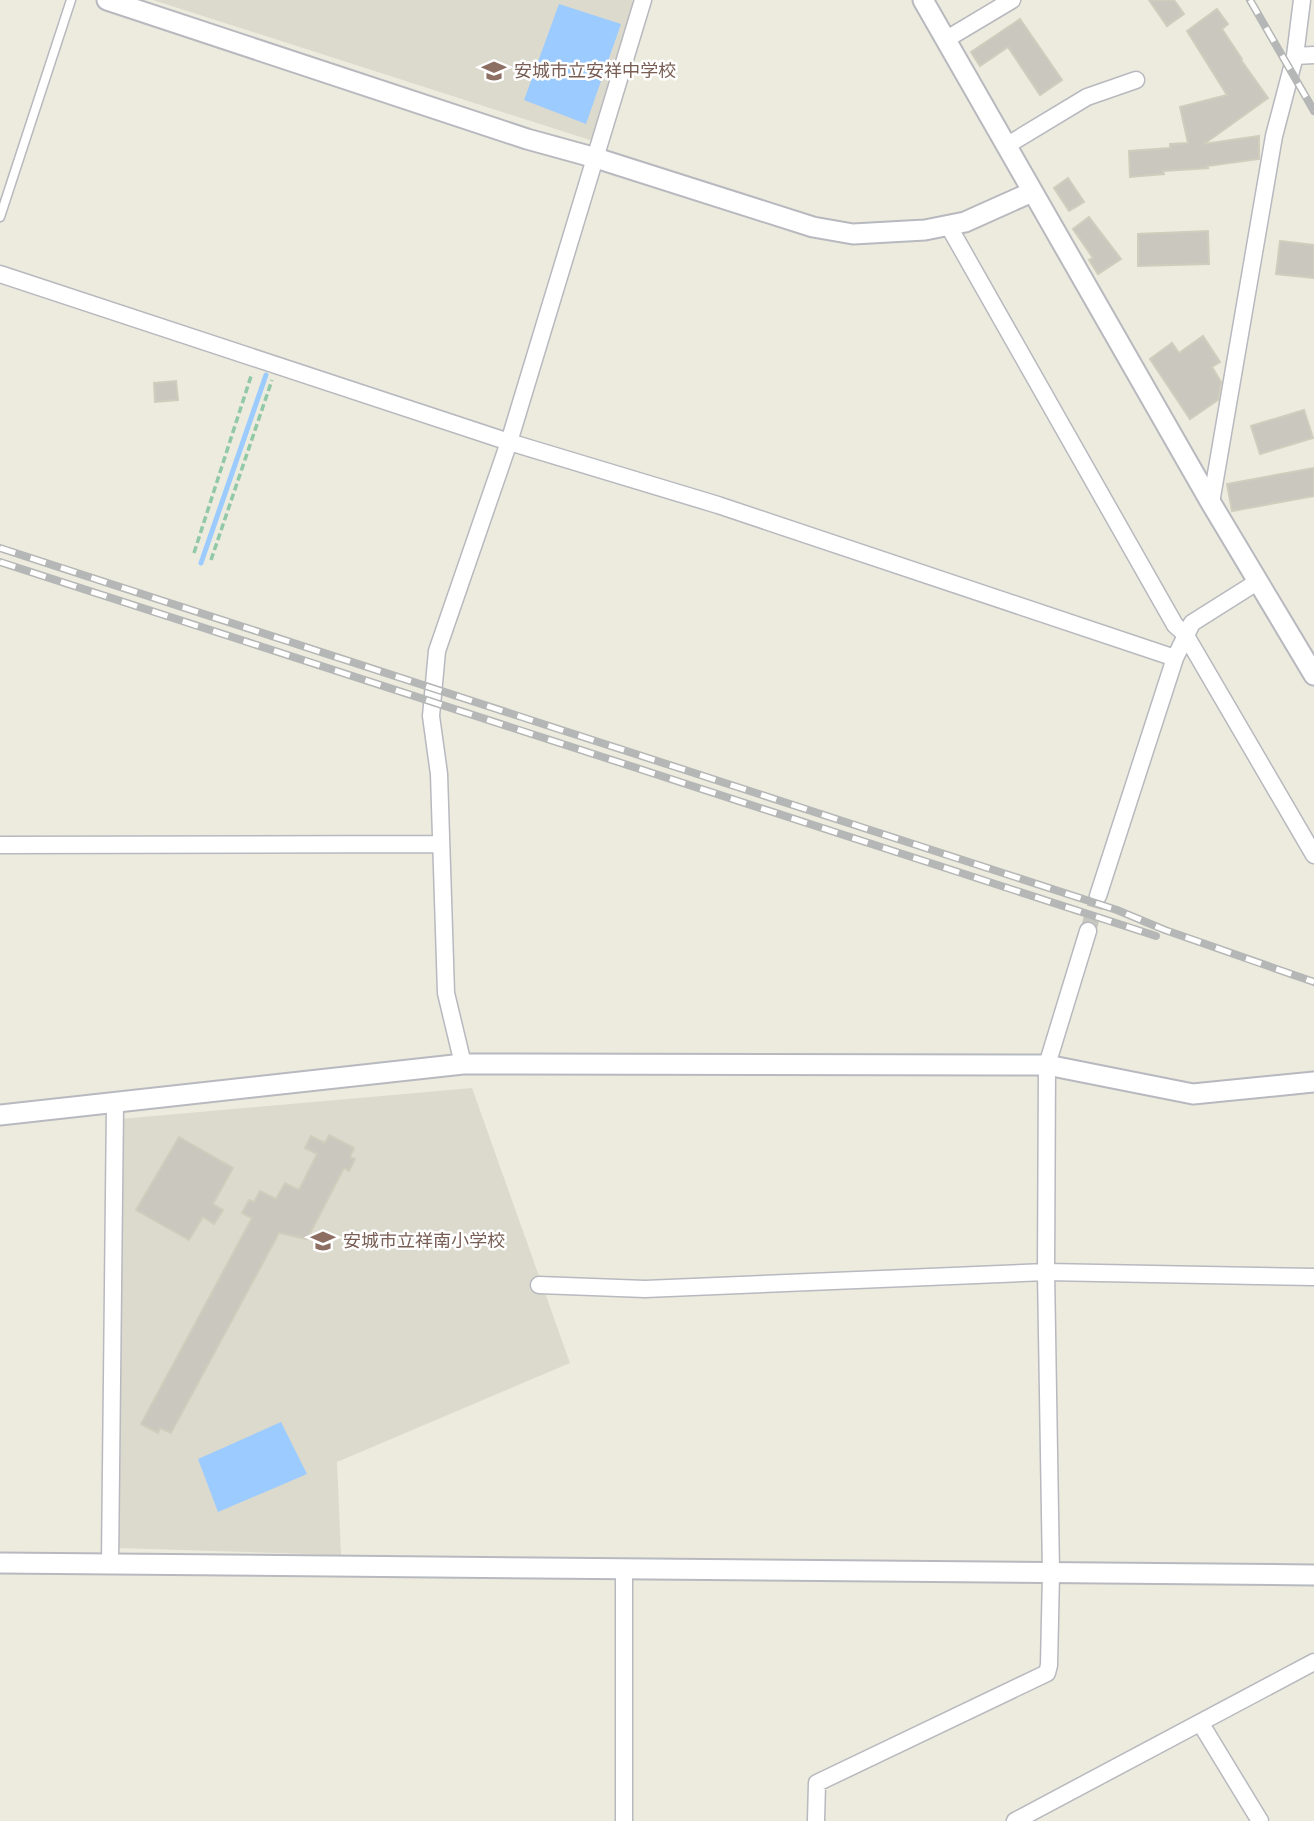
<svg xmlns="http://www.w3.org/2000/svg" width="1314" height="1821" font-family="'PT Sans','Noto Sans JP',sans-serif">
	<style>
		.education { fill: #dcdacd }
		.water { fill: #9ccbff }
		.lines { fill: none; stroke-linecap: round; stroke-linejoin: round }
		.stream { stroke: #9ccbff; stroke-width: 5 }
		.building { fill: #c9c7be; stroke: #d1cdbd; stroke-width: 2 }
		.minor-tunnel { stroke: #c7c7bf; stroke-width: 16; stroke-dasharray: 16 8; stroke-linecap: butt }
		.service-casing { stroke: #b7b9bf; stroke-width: 11 }
		.minor-casing { stroke: #b7b9bf; stroke-width: 19 }
		.tertiary-casing { stroke: #b7b9bf; stroke-width: 23 }
		.path { stroke: #91c8a5; stroke-width: 3.5; stroke-dasharray: 7 3.5; stroke-linecap: butt }
		.service { stroke: #fff; stroke-width: 8 }
		.minor { stroke: #fff; stroke-width: 16 }
		.tertiary { stroke: #fff; stroke-width: 19 }
		.rail-casing { stroke: #b5b6b6; stroke-width: 8 }
		.rail { stroke: #fff; stroke-width: 5; stroke-dasharray: 16; stroke-linecap: butt }
		.labels { text-anchor: middle; stroke-width: 5; stroke-linejoin: round; paint-order: stroke }
		.education-label { font-size: 18px; fill: #785e54; stroke: #fff; text-anchor: start }
	</style>
	<rect width="100%" height="100%" fill="#ecebde"/>
	<path class="education" d="M153,0h478l2,1 -40,140z
		M472,1088l98,275 -233,99 4,93 -224,-7 3,-429z"/>
	<path class="water" d="M559,4l62,20 -35,100 -62,-24z
		M281,1422l26,52 -89,38 -20,-53z"/>
	<g class="lines">
		<path class="stream" d="M201,563l65,-188"/>
	</g>
	<path class="building" d="M1149,0h25l10,14 -17,12z
		M1217,9l11,15 -6,5 20,30 -1,1 27,38 -64,46 55,-8v23l-52,7 1,2 -45,3 1,3 -34,3 -1,-26 41,-3v-4l18,-1 -8,-36 47,-12 -40,-64z
		M1020,19l42,61 -22,15 -32,-48 -28,19 -9,-14z
		M1068,178l16,24 -15,9 -15,-23z
		M1089,217l32,42 -23,15 -9,-14 4,-2 -20,-29z
		M1208,231l1,33 -71,2v-32z
		M1280,241l34,4v33l-38,-4z
		M1203,336l17,26 -8,5 9,15 -3,18 -28,19 -40,-60 22,-16 7,10z
		M176,381l2,19 -23,2 -1,-19z
		M1304,410l9,28 -53,16 -9,-28z
		M1314,468v28l-82,15 -5,-27z
		M329,1135l25,13 -4,9 5,2 -6,12 -5,-3 -37,71 -28,-6 -108,200 -11,-5 -2,5 -17,-9 111,-206 -10,-5 7,-13 5,2 6,-11 16,8 9,-16 14,7 18,-36 -12,-6 6,-12 14,7z
		M179,1137l54,31 -20,36 10,6 -9,14 -11,-7 -14,23 -53,-30z"/>
	<g class="lines">
		<path class="minor-tunnel" d="M1088,931l10,-35"/>
		<g class="service-casing">
			<path id="service" d="M0,217l71,-217"/>
		</g>
		<g class="minor-casing">
			<path id="minor" d="M945,40l67,-40
				M1295,56l19,-1
				M1006,146l81,-49 49,-17
				M948,225l227,400 10,9 129,221
				M0,274l509,168 209,63 457,153
				M1211,503l63,-367 21,-80 7,-56
				M0,845l441,-1
				M1098,896l77,-238 17,-35 65,-41
				M463,1064l-17,-71 -7,-219 -8,-58 6,-65 72,-209 134,-442
				M539,1285l106,4 401,-17 268,5
				M110,1563l5,-459
				M1201,1724l59,97
				M624,1821v-253
				M816,1821l1,-38 230,-110 2,-8 2,-92 -5,-301 1,-207 41,-134
				M1015,1821l299,-159"/>
		</g>
		<g class="tertiary-casing">
			<path id="tertiary" d="M107,0l420,139 69,19 217,69 40,7 72,-4 40,-8 67,-30
				M923,0l288,503 103,172
				M0,1115l463,-51 584,1 146,29 121,-12
				M0,1563l1314,12"/>
		</g>
		<path class="path" d="M194,553l58,-180
			M211,560l61,-180"/>
		<use href="#service" class="service"/>
		<use href="#minor" class="minor"/>
		<use href="#tertiary" class="tertiary"/>
		<g class="rail-casing">
			<path id="rail" d="M1250,0l64,111
				M0,548l1117,362 48,20 149,52
				M0,562l1156,374"/>
		</g>
		<use href="#rail" class="rail"/>
	</g>
	<defs>
		<g id="school-bare" transform="scale(1.89)"><path d="M0-5L7-2L0 1L-7-2ZM-4 1L0 2.5L4 1V4Q0 6-4 4Z" fill="#8d6e63" stroke="#fff" stroke-width="2.5" paint-order="stroke"/></g>
	</defs>
	<g fill-rule="evenodd">
		<use href="#school-bare" x="494" y="71"/>
		<use href="#school-bare" x="323" y="1241"/>
	</g>
	<g class="labels">
		<g class="education-label">
			<text x="514" y="77">安城市立安祥中学校</text>
			<text x="343" y="1247">安城市立祥南小学校</text>
		</g>
	</g>
</svg>
